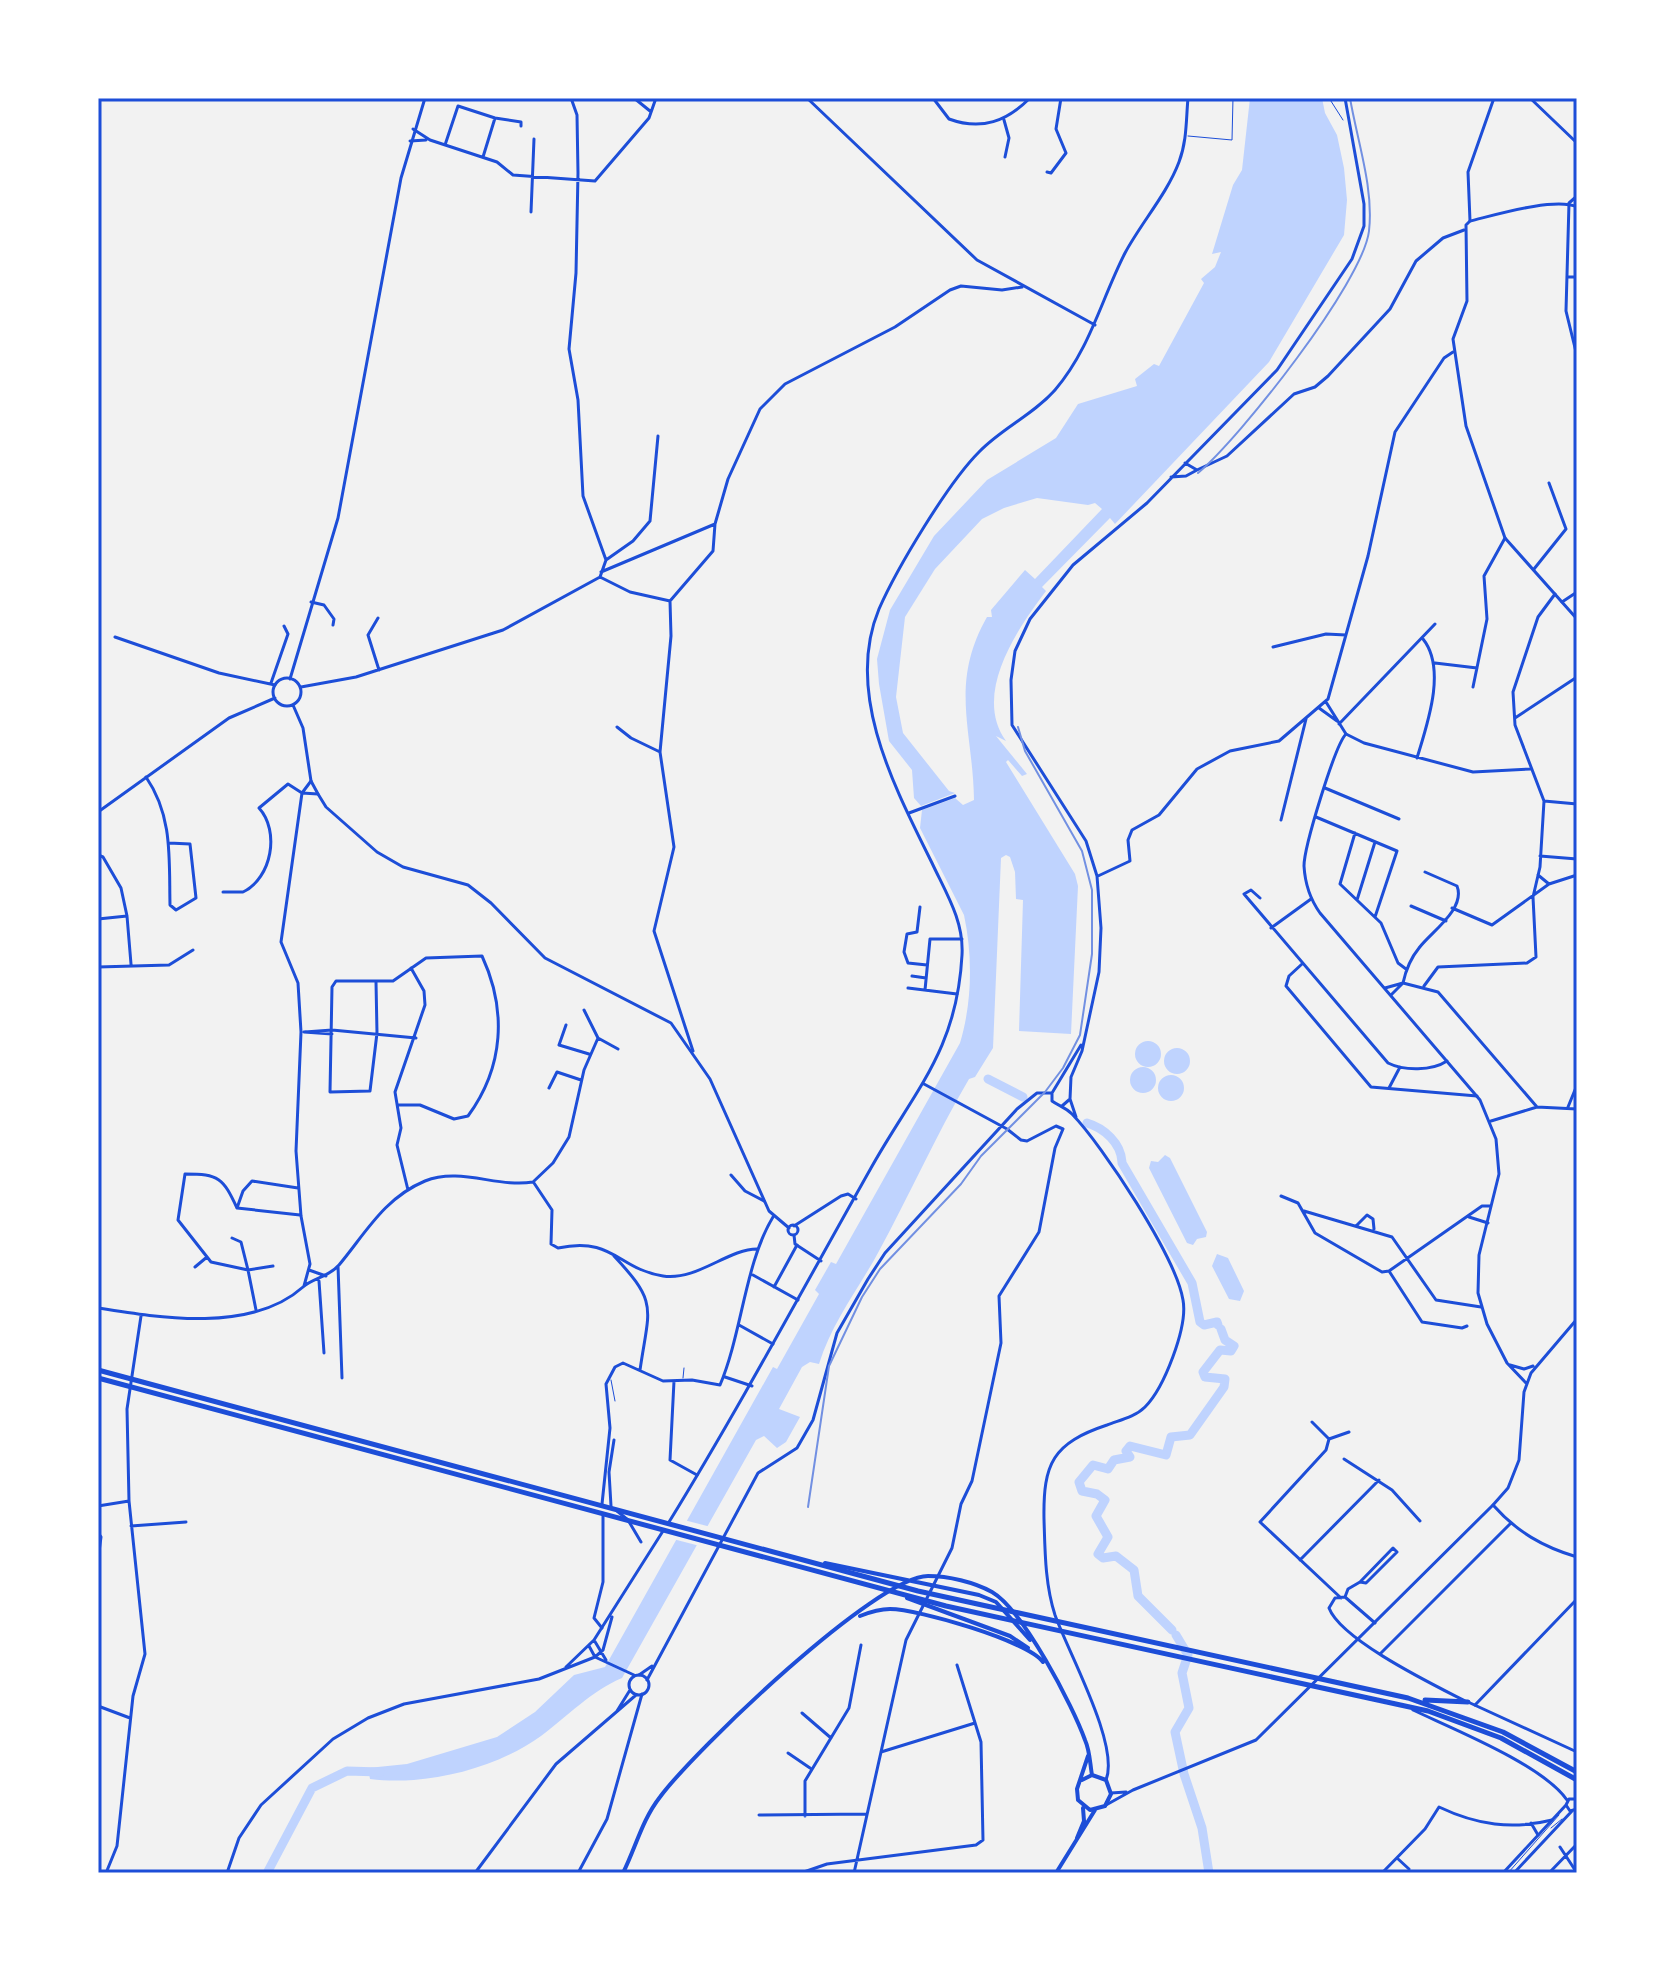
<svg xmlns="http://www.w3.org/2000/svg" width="1675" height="1971" font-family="Lato,sans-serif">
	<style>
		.water { fill: #bfd3fe }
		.pier { fill: #f2f2f2 }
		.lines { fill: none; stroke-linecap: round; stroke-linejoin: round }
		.river { stroke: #bfd3fe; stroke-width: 9 }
		.service { stroke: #1d4ed8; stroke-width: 1 }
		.minor { stroke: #1d4ed8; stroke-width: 3 }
		.tertiary { stroke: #1d4ed8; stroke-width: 3 }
		.secondary { stroke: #1d4ed8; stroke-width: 4 }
		.trunk { stroke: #1d4ed8; stroke-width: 5 }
		.rail { stroke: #7290e2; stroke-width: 2 }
		.neatline { fill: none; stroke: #1d4ed8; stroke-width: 3 }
	</style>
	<rect width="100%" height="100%" fill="#f2f2f2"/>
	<path class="water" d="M1250,98h72l3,15 12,22 7,33 3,32 -3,35 -75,127 -154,162 -5,-6 -68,69 4,4c-28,37 -74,103 -40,150l-10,-5 31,38 -5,2 -14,-16 -2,2 69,112 3,12 -7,148 -52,-3 4,-131 -7,-1 -1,-27 -5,-15 -4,-2 -5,3 -8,190 -18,29 -6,2c-34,58 -60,117 -90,172 -21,39 -47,71 -60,113l-9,-2 -8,5 -23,42 21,8 -14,25 -9,6 -13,-12 -8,4 -134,238c-31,13 -54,38 -81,58 -46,33 -114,50 -171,43l-2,-11 39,-4 90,-27 38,-25 39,-37 31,-8 168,-300 4,2 42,-75 -4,-4 16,-28 5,2 124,-221c12,-40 13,-86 4,-128l-44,-87 2,-18 33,-12 8,7 11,-5c-1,-70 -25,-116 13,-183h5l-1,-7 34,-40 10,9 67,-70 -7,-6 -7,2 -51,-7 -33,10 -22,11 -47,50 -30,48 -9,80 7,36 46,58 6,2 -34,13 -7,-8 -2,-28 -23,-29 -10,-57 -2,-25 13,-49 44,-74 53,-56 69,-42 22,-34 59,-18 -2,-7 19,-15 5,2 45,-83 -3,-4 14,-12 6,-15 -9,2 21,-69 9,-15z
		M1135 1054a13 13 0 1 1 26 0a13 13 0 1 1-26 0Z
		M1164 1061a13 13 0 1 1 26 0a13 13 0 1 1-26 0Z
		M1130 1080a13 13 0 1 1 26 0a13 13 0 1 1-26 0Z
		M1158 1088a13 13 0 1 1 26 0a13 13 0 1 1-26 0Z
		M1165,1155l5,3 37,74 -1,5 -9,2 -4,6 -6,-2 -38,-75 2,-7 7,1z
		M1217,1254l11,4 16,33 -4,10 -11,-2 -17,-33z"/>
	<path class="pier" d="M684,1520l27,7 -11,19 -27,-7z"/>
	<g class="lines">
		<path class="river" d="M988,1079l35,18
			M1087,1123c17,5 34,20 35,39
			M1122,1163l70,120 8,39 4,3 13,-3 1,3
			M1172,1630l-34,-34 -4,-26 -18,-14 -13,2 -5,-4 10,-17 -12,-21 9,-16 -8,-6 -15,-3 -3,-9 14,-17 15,4 6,-9 16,-3 -4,-6 4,-5 36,9 5,-18 19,-2 34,-48 1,-8 -20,-2 -2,-5 17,-22 11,1 3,-5 -9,-6 -4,-11
			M1176,1635l12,20 -6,18 7,35 -14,24 9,42 18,54 7,45
			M267,1873l45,-85 35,-17 33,1"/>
		<path class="service" d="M1329,98l14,22
			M1188,136l44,4 1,-42
			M683,1378l1,-10
			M611,1380l4,21
			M1551,1828l11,-9
			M1508,1873l51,-58"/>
		<path class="minor" d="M634,98l16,13
			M933,98l16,21c33,12 58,2 81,-21
			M1530,98l47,45
			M1004,120l5,18 -4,19
			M413,129l17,11 67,22 16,13 82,6 54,-63 7,-20
			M410,141l16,-1
			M445,145l13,-39 37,12 26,4v4
			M483,157l12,-39
			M1047,172l4,1 15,-20 -10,-24 5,-31
			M1577,196l-8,7 -3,108 11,45
			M531,212l3,-73
			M1470,221l-2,-49 26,-74
			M1567,277h10
			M1185,463l12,7 30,-14 67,-62 21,-7 13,-11 62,-67 26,-48 27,-23 21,-8
			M1171,477l15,-1 11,-6
			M606,560l27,-19 17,-20 8,-85
			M1534,569l32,-40 -17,-46
			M601,572l114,-48
			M600,577l30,15 40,9
			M670,601l43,-50 2,-27 13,-45 32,-70 25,-25 110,-57 55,-37 11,-4 41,4 20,-3
			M670,601l1,35 -11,116 14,95 -20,84 39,120
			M311,602l13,3 10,14 -1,6
			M1562,602l15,-10
			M378,618l-10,17 11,35
			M115,637l104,36 56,12
			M1273,647l53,-13 20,1
			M1435,663l42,5
			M271,683l17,-49 -4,-8
			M301,687l55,-10 147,-47 97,-53 6,-17 -23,-64 -5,-96 -9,-51 7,-76 2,-100 -1,-58 -6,-17
			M1473,687l14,-68 -3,-43 21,-38
			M1326,702l20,32 18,9 109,29 57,-3
			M1319,708l18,13
			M1515,718l62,-41
			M1339,724l96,-100
			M617,727l14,11 29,14
			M1417,758c10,-33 30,-89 6,-119
			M146,777c27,39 23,82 24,128l6,5 20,-12 -6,-54 -21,-1
			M1325,788l74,31
			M302,793l16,1
			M1544,801l33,3
			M909,813l46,-17
			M1316,817l81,34 -22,66
			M1281,820l25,-101
			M1355,833l-15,51 41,39 17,40 8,6
			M98,855l5,2 18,31 6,28
			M1540,856l37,3
			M1425,872l32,14c9,23 -26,46 -38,62 -9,11 -13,21 -16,35l35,9 99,115
			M1538,875l11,9 28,-9
			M1098,876l32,-15 -2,-21 4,-10 27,-15 38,-46 33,-18 49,-10 49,-42 40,-143 27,-124 49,-74 9,-6
			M223,892h20c29,-14 37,-61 16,-84l29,-24 14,9
			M1260,898l-9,-8 -7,4 144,169c16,8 44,8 59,-2
			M1357,900l18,-58
			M1411,906l35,15
			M920,907l-3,25 -10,2 -3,18 4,11 19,2
			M1452,908l40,17 57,-41
			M98,919l29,-3 4,48
			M1271,928l40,-29
			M1302,964l-13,12 -3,10 85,101 106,9
			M98,967l71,-2 24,-15
			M912,976l14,2
			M376,982l1,51 -7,58 -40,1 2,-105 4,-6h57l33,-23 56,-2c25,54 22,111 -14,160l-14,3 -34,-14h-22
			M1424,986l14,-19 89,-4 9,-6 -3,-60 7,-30 4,-66 -29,-76 -2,-33 25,-75 17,-23
			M908,988l49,6
			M1385,988l18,-5 -12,12
			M925,990l5,-51h32
			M584,1010l14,28
			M566,1025l-7,20 30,9
			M304,1032l28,2
			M305,1032l27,-2 84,8
			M549,1088l8,-16 24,8
			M1389,1088l11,-21
			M1052,1093v8c7,5 13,6 20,13 31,32 104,143 111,186 5,27 -19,88 -38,107 -10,10 -25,13 -38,18 -54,18 -64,38 -63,94 1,32 1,65 11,96 13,37 65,130 51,165
			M1052,1093l29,-48
			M1070,1099l6,18
			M1062,1106l8,-7 1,-22 11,-26 17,-79 2,-44 -4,-52 -11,-35 -74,-116 -1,-45 4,-29 15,-32 43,-54 74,-62 130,-133 75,-111 12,-33v-22l-19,-106
			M1568,1107l9,-22
			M1491,1121l46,-14 40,2
			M731,1175l14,16 19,10
			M533,1182l20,-19 16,-26 15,-67 14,-32 20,11
			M534,1183l18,27 -1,34 7,4c55,-12 60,21 105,28 34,5 65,-27 94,-27
			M408,1190l-11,-45 4,-17 -6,-36 30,-87 -1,-14 -13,-23
			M1281,1196l17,7 17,30 67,39 7,-1 93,-65h8
			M237,1208l6,-17 9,-10 46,7
			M1304,1211l88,26 44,63 45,7
			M1469,1217l19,6
			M1357,1225l10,-10 6,4 1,10
			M794,1226l47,-30 7,-2 8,5
			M232,1238l9,4 7,28 25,-4
			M614,1256c45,48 35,51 26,114
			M338,1266l4,112
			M195,1267l12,-10
			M309,1270l17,6
			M1389,1271l33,51 40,6 5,-2
			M753,1275l45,25
			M319,1281l5,72
			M304,1286l6,-22 -9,-48 -5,-65 5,-119 -3,-49 -17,-41 21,-149 9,-12
			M774,1287l23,-42
			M98,1308c62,10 154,25 205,-21 10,-9 26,-10 36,-22 26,-31 45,-67 86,-84 35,-14 73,7 108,1
			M256,1310l-8,-40 -37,-8 -33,-42 7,-46c34,0 38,4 52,34l63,7
			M739,1325l34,19
			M725,1377l27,9
			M674,1381l-4,79 27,15
			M1312,1422l17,17 -3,11 -66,72 81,76
			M1329,1439l20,-7
			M1344,1459l48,31 28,31
			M602,1504l8,-76 -4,-44 9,-17 8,-4 40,18 29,-1 28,5c22,-52 25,-122 53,-168
			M1493,1505c24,27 50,42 84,52
			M98,1506l31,-5
			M611,1506l-2,-34 5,-32
			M617,1511l11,9 13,22
			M131,1526l55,-4
			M98,1533l3,4 -3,22
			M1300,1560l79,-80
			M1345,1597l3,-8 12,-7 6,1 31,-31 -4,-4 -33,34
			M1375,1623l-30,-26 -10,1 -6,10c12,32 105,77 136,93
			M602,1628l-8,-10 9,-36v-66
			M1381,1653l129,-129
			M639,1675l13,-9
			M647,1680l111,-207 39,-25 16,-28 24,-87 31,-54 17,-26 132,-144 20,-16h15
			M1475,1705l102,-106
			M98,1706l32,12
			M802,1713l29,25
			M881,1752l94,-29
			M788,1753l22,15
			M759,1815l108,-1
			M805,1816v-35l44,-73 12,-63
			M1531,1823l7,12
			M1560,1847l17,26
			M1397,1858l12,11
			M106,1873l11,-27 16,-150 12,-42 -16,-153 -2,-92 14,-93
			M578,1873l29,-54 35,-125
			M801,1873l26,-9 149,-19 7,-5 -2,-98 -24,-77
			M854,1873l52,-233 46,-92 9,-44 11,-23 29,-138 -2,-47 40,-64 16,-84 8,-19 -7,-3 -29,15 -6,-1 -14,-11 -83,-45
			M1382,1873l43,-44 14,-22c38,18 73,23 113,13
			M1549,1873l28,-29"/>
		<path class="tertiary" d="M807,98l170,162 118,65
			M1577,207c-22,-10 -82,8 -107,14l-4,4 1,76 -14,38 13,87 39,112 72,81
			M273 692a14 14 0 1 1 28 0a14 14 0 1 1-28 0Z
			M290,679l48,-161 63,-340 24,-80
			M293,705l10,23 8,53 7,13 8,13 51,45 26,15 65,18 23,18 54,55 126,65 39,56 59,132 20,17
			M1346,734c-11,11 -42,113 -42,132 1,17 6,33 16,47l160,187 16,39 3,35 -20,81 -1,38 9,31 20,39 19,20
			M98,812l131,-94 46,-20
			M788 1230a5 5 0 1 1 10 0a5 5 0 1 1-10 0Z
			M794,1235l1,9 26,17
			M1510,1365l14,4 9,-3
			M669,1522c71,-116 135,-235 202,-354 43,-77 86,-117 91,-213 2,-34 -16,-62 -30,-92 -37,-75 -88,-170 -53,-254 18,-41 69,-126 100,-157 23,-24 54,-37 76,-62 35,-41 46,-90 70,-137 16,-30 42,-59 54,-91 8,-21 7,-42 9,-64
			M594,1640l12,20
			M589,1646l6,11 39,18
			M566,1667l28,-27 69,-109
			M629 1685a10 10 0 1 1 20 0a10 10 0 1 1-20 0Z
			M1468,1702l109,50
			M1413,1710c40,19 130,55 154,90
			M617,1711l13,-21
			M1111,1793l15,-1
			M1577,1799h-8l-3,6 4,6 7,-2
			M1106,1805l27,-15 123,-50 237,-235 15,-17 11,-28 5,-68 7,-19 46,-54
			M227,1873l12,-35 22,-33 72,-66 35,-21 36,-14 135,-25 56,-22 8,-7 9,-33
			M475,1873l81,-109 80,-69
			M1503,1873l63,-68
			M1514,1873l58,-62"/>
		<path class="secondary" d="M825,1563l154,32 17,7 34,38
			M907,1598l103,38 18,12
			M860,1616c10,-4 19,-7 30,-7 28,0 138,32 153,53
			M1082,1780l10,-5 14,5 5,14 -6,12 -15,4 -12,-10 -1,-11 11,-33
			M1077,1838l7,-17 -1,-13
			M623,1873c13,-26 19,-53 37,-76 34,-46 216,-221 268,-221 20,0 46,6 64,16 31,18 81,114 93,148 5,11 5,24 7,35
			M1056,1873l39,-63"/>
		<path class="trunk" d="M98,1370l820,221 490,107 95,34 74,40
			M98,1378l848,228 482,105 73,27 76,42
			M1425,1700l43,2"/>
		<path class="rail" d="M1198,473c42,-35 165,-191 171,-242 5,-43 -12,-91 -19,-133
			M808,1507l21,-141 33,-69 18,-28 81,-85 20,-28 64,-64 18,-24 17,-33 12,-81v-64l-10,-39 -57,-100 -7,-24"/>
	</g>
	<rect width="1675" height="1971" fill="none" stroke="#ffffff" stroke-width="200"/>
	<rect x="100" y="100" width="1475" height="1771" class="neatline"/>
</svg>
